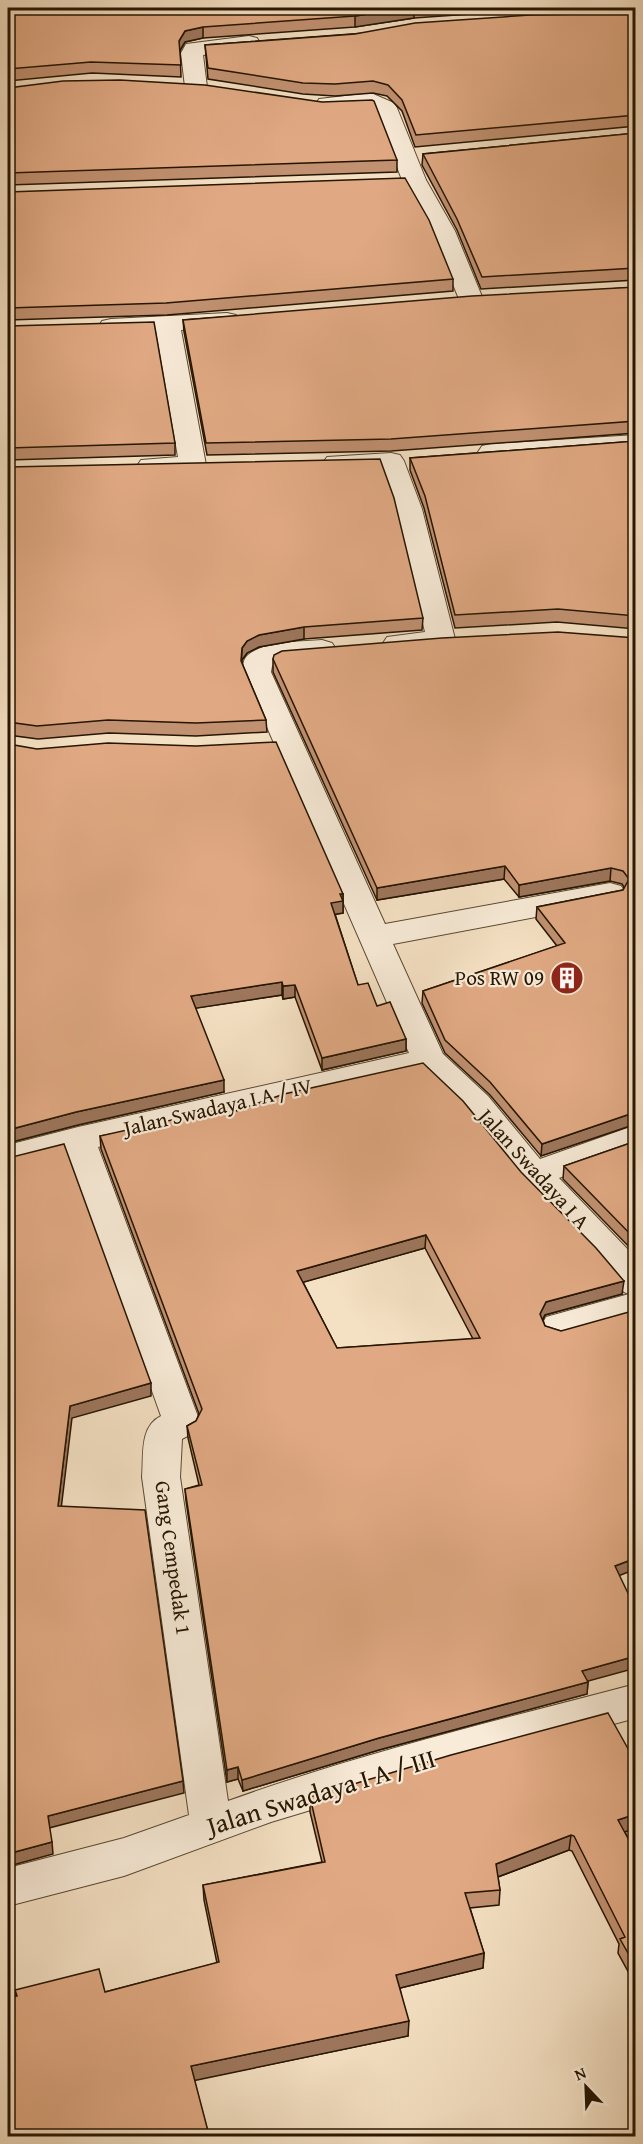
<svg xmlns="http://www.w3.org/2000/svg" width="643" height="2144" font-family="'Gentium Book Plus',serif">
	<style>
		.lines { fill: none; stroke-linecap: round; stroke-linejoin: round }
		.stream { fill: #6e7970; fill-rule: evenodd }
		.minor-casing { stroke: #5a4831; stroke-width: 2 }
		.minor { fill: #f8ebd8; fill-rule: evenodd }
		.wall { fill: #c19171; stroke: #261500; stroke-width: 1.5; fill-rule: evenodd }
		.shaded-wall { fill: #9d765c; stroke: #261500; stroke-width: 1.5 }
		.building { fill: #e0a983; stroke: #261500; stroke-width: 1.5; fill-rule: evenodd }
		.labels { text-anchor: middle; stroke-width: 4.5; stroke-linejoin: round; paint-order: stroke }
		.poi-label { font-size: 21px; fill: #261500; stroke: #f8ebd8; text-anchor: end }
		.street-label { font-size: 21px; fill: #261500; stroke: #f8ebd8 }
		.near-street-label { font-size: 26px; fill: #261500; stroke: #f8ebd8 }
	</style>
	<rect width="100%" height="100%" fill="#f4e0c3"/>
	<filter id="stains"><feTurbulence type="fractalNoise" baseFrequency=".00333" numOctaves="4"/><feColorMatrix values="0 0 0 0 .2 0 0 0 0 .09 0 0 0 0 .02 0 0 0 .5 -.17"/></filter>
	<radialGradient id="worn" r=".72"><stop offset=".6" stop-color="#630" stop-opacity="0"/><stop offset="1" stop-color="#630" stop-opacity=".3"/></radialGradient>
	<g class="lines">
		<path class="stream" d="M539,8h10l8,27 -1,2 -4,1 -5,-3z"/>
		<g class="minor-casing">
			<path id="minor" d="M249,36l8,2 3,5 -3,5 -54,7 4,32 -3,5 -8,2 -8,-2 -3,-5 -4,-34 5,-9z
				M371,93l23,10 3,5 29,72 29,51 28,68 -3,5 -9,2 -9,-2 -3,-5 -28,-68 -29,-51 -26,-68c-17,-10 -38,2 -57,-3l-3,-5 3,-5z
				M227,313l9,2 3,5 -3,5 -55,5 25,135 -4,6c-18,4 -43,5 -61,1l-4,-6 4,-6 37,-3 -22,-126 -45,2 -9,-2 -3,-5 3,-5 9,-2z
				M636,435v16l-145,9 -9,-2 -4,-6 4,-6 9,-2z
				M391,453l9,2 4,6 18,48 33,130 -4,6 -54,7 -10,-3 -4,-6 4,-6 38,-5 -29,-123 -15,-40 -45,2 -9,-2 -4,-6 4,-6z
				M322,640l10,3 4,6 -4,6 -50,6 -10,5 -1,6 114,252 225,-41 11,3 5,7 -5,7 -11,3 -217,41 50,110 45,42 52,63 96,-34v25l-77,28 77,80v62l-77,21 -13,-4 -5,-10 5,-10 83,-23 -5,-2 -28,-33 -74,-76 -58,-71 -41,-39 -325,74 102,275 -5,10 -13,7 -2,38 48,324c133,-48 271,-81 408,-117v34l-186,50 -179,54 -147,54 -116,30v-38l116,-30 65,-23 -47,-338c2,-22 -3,-50 19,-61l-94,-262 -59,15v-24l70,-18 331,-74 -166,-381c0,-6 0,-13 5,-17 19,-15 52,-13 74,-15z"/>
		</g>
		<use href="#minor" class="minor"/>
	</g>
	<path class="wall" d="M8,8h628l-107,2 -115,8 -59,9 -152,11 -18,4 -5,9 1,26 -89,-4 -84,8z
		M636,13v113l-221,21 -13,-36 -15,-15 -14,-3 -38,3 -32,-2 -95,-15 -3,-34z
		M8,88l389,72v12l-389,13z
		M636,133v147l-155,9 -24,-59 -35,-65 1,-11z
		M8,192l445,87v12l-286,24 -159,5z
		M636,287v146l-245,18 -184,4 -23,-123 -1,-12z
		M8,326l167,117v12l-167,5z
		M636,441v188l-79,-7 -102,6 -31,-120 -14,-38v-12z
		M8,467l415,151 -1,12 -118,9 -45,8 -12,6 -5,7v3l24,57 1,12 -71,4 -87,-3 -71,6 -30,-4z
		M636,638v486l-95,32 -51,-61 -45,-42 -23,-50 1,-12 134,-45 -21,-27 1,-12 86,-17 1,-3 -2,-3 -12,-3 -91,16 -15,-18 -127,21 -104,-228v-13z
		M8,744l335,150v19l-8,1 23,71 48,54v12l-84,19 -27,-73 -12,2 -1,-4 -87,13 29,84 -146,33 -70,18z
		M236,1111l386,183 -77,21 -2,5 2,6 16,5 58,245 -31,105v1l-1,12 -208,56 -136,41 -5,-12 -11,3 -41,-281 -1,-12 14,-4 -11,-47 -1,-12 9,-5 3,-7 -98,-265 -1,-13zM425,1248l48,91 -136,9 -34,-66z
		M636,1141v113l-73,-75 1,-13z
		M636,1763v65l-11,4 11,21v133l-18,-33 1,-9 -47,-93 -3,-1 -71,27 2,13 -1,15 -29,3 14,45 -1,15 -83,20 8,48 -214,44 15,56h-201l8,-139 -1,-7 90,2 112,-29 -13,-63 -1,-15 119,-23 -12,-50v-15z"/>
	<path class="shaded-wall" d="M409,8h5v10l-59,9v-11z
		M203,27v11l-18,4 -6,10v-11l6,-10z
		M304,627v12l-45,8 -12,6 -5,7 -1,13 1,-25 5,-7 12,-6z
		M505,866l-1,13 -127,21v-12z
		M611,868l-1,13 -91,16v-12z
		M340,894h3v19l-12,2v-12z
		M282,982v13l-91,14v-13z
		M295,985v12l-12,2v-13z
		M406,1039v12l-84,19v-12z
		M224,1080v12l-146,33 -70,18v-13l68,-18z
		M636,1112v12l-95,32 1,-12z
		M426,1235l-1,13 -128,36v-13z
		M624,1281l-2,13 -77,21 -6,11 1,-12 6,-12z
		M151,1383v13l-79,22 -12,100 -2,-12 12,-100z
		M636,1558v11l-23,9 2,-12z
		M636,1656v12l-55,15 1,-12z
		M588,1682l-1,12 -208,56 -136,41 -1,-11 137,-42z
		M238,1767v12l-11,3v-12z
		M183,1781l1,12 -135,35 -1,-12z
		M636,1814v14l-20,7 2,-15z
		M571,1835l-2,15 -74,28 1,-14z
		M52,1842l1,12 -40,11 -2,-12z
		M484,1953l-1,15 -87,21v-14z
		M409,2021l-1,15 -216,45 -1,-15z"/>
	<path class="building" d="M8,8h401l-54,8 -152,11 -18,4 -6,10 2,24 -90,-3 -83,7z
		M636,13v102l-220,20 -14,-35 -14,-15 -15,-4 -38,3 -32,-1 -95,-15 -3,-23 150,-11 60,-11 115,-8z
		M120,80l85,5 117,17 50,-2 2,1 23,59 -389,13v-85l55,-7z
		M636,133v135l-154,9 -25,-58 -34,-65z
		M405,178l24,42 24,59 -287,24 -158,5v-116z
		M636,287v134l-245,18 -185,4 -23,-123 289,-24z
		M154,322l21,121 -167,5v-122z
		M636,441v175l-78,-7 -103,6 -30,-119 -15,-38z
		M380,459l14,39 29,120 -119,9 -45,8 -12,6 -5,7 -1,13 25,59 -70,3 -88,-3 -71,6 -29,-4v-255z
		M558,632l78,6v474l-94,32 -52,-62 -45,-42 -22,-49 142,-48 -28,-36 86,-17 6,-11 -6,-8 -12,-3 -92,17 -14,-19 -128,22 -104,-229 1,-4 8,-4 160,-13z
		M276,742l67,152h-3l3,7 -12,2 27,82 10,-2 9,23 13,-4 16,37 -84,19 -27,-73 -12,1 -1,-4 -91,14 33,84 -148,32 -68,18v-386l29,5 71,-6 88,3z
		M423,1063l40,38 58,71 75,76 28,33 -78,21 -6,12 5,12 16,5 75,-21v248l-21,8 21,44v46l-54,15 6,11 -209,56 -137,42 -4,-13 -11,3 -42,-281 17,-4 -15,-59 9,-5 6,-12 -102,-273 134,-30 2,5 48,-17zM426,1235l54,103 -143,10 -40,-77z
		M636,1141v99l-72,-74z
		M64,1144l87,239 -81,23 -12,100 87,4 38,271 -135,35 4,26 -41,11 -3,-17v-678z
		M608,1713l28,50v51l-18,6 18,33v114l-16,-28 5,-2 -51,-101 -3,-1 -75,29 4,26 -35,3 19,60 -88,22 13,46 -218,45 18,69 -7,1h-194v-138l9,-2 -2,-6 84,-21 6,23 114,-30 -16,-77 122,-23 -15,-65 141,-42z"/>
	<defs>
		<g id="building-disc" transform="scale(1.725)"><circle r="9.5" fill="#8f2418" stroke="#f8ebd8"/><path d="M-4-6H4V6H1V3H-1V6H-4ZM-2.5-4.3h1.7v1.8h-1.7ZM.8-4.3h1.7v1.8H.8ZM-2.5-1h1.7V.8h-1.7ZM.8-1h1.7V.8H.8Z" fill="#fff"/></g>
	</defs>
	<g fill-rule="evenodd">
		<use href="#building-disc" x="567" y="978"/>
	</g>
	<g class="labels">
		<g class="poi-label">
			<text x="544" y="985">Pos RW 09</text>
		</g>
		<g class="street-label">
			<text transform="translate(218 1107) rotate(-13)" y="7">Jalan Swadaya I A / IV</text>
			<text transform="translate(534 1169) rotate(48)" y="7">Jalan Swadaya I A</text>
			<text transform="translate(173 1558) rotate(82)" y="7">Gang Cempedak 1</text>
		</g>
		<g class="near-street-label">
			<text transform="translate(321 1792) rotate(-17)" y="9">Jalan Swadaya I A / III</text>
		</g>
	</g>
	<rect width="643" height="2144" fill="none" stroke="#f4e0c3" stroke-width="30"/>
	<rect x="9" y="9" width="625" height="2126" fill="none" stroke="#261500" stroke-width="3"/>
	<rect x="15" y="15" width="613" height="2114" fill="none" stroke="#261500" stroke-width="1.5"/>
	<g transform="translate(586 2087) rotate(337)" stroke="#f8ebd8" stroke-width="4.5" paint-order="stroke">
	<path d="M0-4.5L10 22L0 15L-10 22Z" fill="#261500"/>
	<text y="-9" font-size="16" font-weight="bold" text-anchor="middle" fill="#261500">N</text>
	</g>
	<rect width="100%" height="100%" filter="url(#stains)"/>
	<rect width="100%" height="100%" fill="url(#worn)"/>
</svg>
